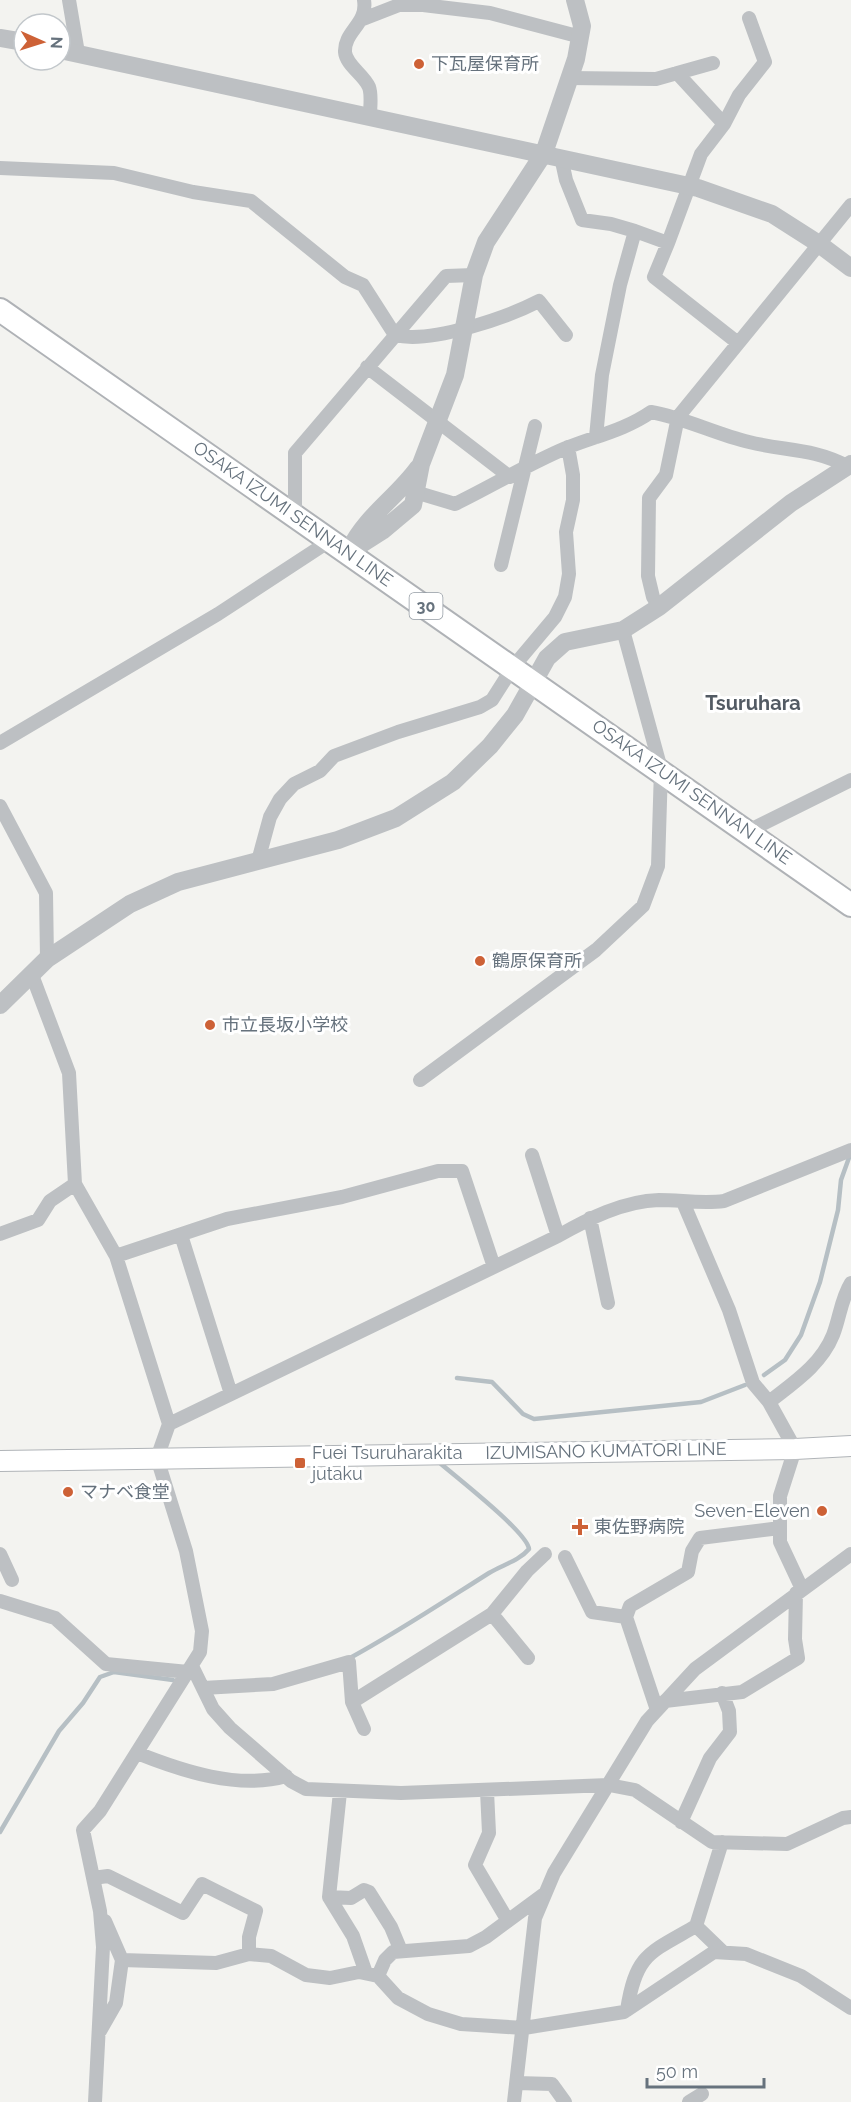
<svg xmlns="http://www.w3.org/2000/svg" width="851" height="2102" font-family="Raleway,'Noto Sans JP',sans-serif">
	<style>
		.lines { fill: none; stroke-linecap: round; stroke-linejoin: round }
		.stream { stroke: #b6bfc4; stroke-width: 4.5 }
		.secondary-casing { stroke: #b0b4b8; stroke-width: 22 }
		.primary-casing { stroke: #afb2b6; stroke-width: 26 }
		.minor { stroke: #bdc0c3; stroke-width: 14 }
		.tertiary { stroke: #bdc0c3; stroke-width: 18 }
		.secondary { stroke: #fff; stroke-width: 20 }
		.primary { stroke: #fff; stroke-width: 22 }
		.poi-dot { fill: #cd6136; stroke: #fff; stroke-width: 2 }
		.labels { text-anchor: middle; stroke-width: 6; stroke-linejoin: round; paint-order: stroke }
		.shield { fill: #fff; stroke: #949ca4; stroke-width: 1.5 }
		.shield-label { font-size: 16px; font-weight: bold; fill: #66727d }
		.poi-label { font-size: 18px; fill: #66727d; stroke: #fff; text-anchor: start }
		.street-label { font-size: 18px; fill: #66727d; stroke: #fff }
		.neighbourhood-label { font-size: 20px; font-weight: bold; fill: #535b64; stroke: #fff }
	</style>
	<rect width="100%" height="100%" fill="#f3f3f0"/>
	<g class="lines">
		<path class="stream" d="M764,1375l21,-15 16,-25 19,-53 18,-72 3,-30 9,-25
			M457,1378l35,4 31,32 11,5 167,-17 44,-17
			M350,1658c48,-26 93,-56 139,-85 13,-8 30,-12 40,-24 -2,-17 -72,-71 -89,-86
			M0,1832l59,-101 24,-28 17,-26 14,-5 59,8"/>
		<g class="secondary-casing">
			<path id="secondary" d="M0,1461l795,-12 56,-3"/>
		</g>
		<g class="primary-casing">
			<path id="primary" d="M0,310l851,595"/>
		</g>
		<path class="minor" d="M69,0l9,53
			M364,0c4,24 -20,31 -19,52 1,13 19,23 24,35 3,8 1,20 1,29
			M363,19l36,-14h24l67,8 91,24
			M677,73l47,51
			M569,78l87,1 57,-16
			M561,157l5,23 16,40 29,4 24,7
			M0,168l114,5 79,19 58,9 94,76 18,8 32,50c35,9 111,-17 144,-34l27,34
			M668,243l-14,34 84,66
			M367,367l143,110
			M596,437l6,-62 18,-90 15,-54 33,12 33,-89 23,-30 15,-29 26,-33 -16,-44
			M415,492l40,12c37,-18 73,-40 111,-56 30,-12 59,-18 85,-36 34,6 64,22 98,30 36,9 64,6 98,24
			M295,515v-62l151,-177 28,-1
			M501,565l34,-139
			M659,607l-6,-10 -5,-21 1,-78 17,-23 12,-58 173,-212
			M0,743l218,-129 113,-74
			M0,806l46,87 1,66
			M748,831l103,-51
			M258,861l12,-44 10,-18 14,-15 26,-13 14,-15 64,-24 82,-25 12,-7 21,-33 42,-50 10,-20 4,-23 -3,-42 7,-32v-25l-5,-28
			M32,975l37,98 6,111 41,72 53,168
			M420,1080l176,-130 47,-44 15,-40 3,-97 -38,-139
			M532,1155l26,81
			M683,1202l46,108 24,73 16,19
			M590,1218l18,85
			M0,1234l38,-14 12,-19 25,-17
			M181,1235l50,159
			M116,1256l111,-37 115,-22 96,-26h24l32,96
			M0,1554l12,26
			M565,1557l27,55 34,5
			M802,1589l-22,-47v-46l15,-47 -26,-47c24,-19 52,-37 64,-67 7,-18 8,-36 18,-52
			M0,1601l55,17 51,46 82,8
			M492,1614l35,-43 18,-17
			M192,1666l21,43 17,19 61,53 15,8 95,4 208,-8 26,5 77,52 75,2 56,-26 8,-1
			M203,1688l70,-4 76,-22 3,40 12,27
			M665,1701l77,-9 56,-34 -3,-19 1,-46
			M352,1702l140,-88 36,44
			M657,1710l-31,-93 4,-11 58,-34 4,-21 8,-13 80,-10
			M137,1753c45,18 102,37 149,23
			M487,1791l2,42 -14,32 33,56
			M340,1792l-11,105 24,39 13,37
			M681,1822l29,-64 20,-26 -1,-21 -7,-18
			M93,1878l15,-2 75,37 19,-29 54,27 -7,26v17
			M329,1897l22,1 13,-8 5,2 22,35 10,24
			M696,1926l27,26
			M122,1960l94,3 33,-9 22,2 35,19 24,3 29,-6 19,4 20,22 30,16 33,10 63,4 100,-16 90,-60 32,2 55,22 50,32
			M378,1976l7,-16 8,-8 76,-6 17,-9 57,-42
			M627,2010c9,-56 22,-57 69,-84l26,-84
			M100,2031l16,-28 6,-43 -17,-39
			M517,2083l35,1 13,18
			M95,2102l8,-155 -3,-36 -17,-81 17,-19 100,-159 2,-21 -16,-80 -29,-93 12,-34 389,-188c30,-17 65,-35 101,-36 22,0 43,4 65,1l127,-51
			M514,2102l21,-184 19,-45 93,-152 48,-52 156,-115
			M689,2102l13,-8"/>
		<path class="tertiary" d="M0,38l24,4
			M60,50l638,138 74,26 47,30 32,24
			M350,549c16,-33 47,-52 68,-81
			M349,552l33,-21 31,-26 8,-41 34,-89 19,-100 12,-33 58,-89 32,-94 6,-33 -7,-26
			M0,1005l47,-46 83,-55 48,-22 160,-42 58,-22 57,-36 37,-36 25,-31 32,-57 18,-16 58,-12 36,-23 132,-104 60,-39"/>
		<use href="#secondary" class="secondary"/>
		<use href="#primary" class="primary"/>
	</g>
	<g class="poi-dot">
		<circle cx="419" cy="64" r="6"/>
		<circle cx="480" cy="961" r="6"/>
		<circle cx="210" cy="1025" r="6"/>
		<rect x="294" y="1457" width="12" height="12" rx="3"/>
		<circle cx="68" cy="1492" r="6"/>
		<circle cx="822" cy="1511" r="6"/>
		<path d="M577 1518h6v6h6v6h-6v6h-6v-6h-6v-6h6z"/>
	</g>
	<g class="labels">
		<rect class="shield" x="409.5" y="593" width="33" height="26" rx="4.5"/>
		<g class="shield-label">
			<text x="426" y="612">30</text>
		</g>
		<g class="poi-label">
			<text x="431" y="70">下瓦屋保育所</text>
			<text x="492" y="967">鶴原保育所</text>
			<text x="222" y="1031">市立長坂小学校</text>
			<text x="312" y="1459">Fuei Tsuruharakita<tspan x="312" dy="21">jutaku</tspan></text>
			<text x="80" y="1498">マナベ食堂</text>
			<text x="810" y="1517" text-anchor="end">Seven-Eleven</text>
			<text x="594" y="1533">東佐野病院</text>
		</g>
		<g class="street-label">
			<text transform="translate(293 514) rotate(35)" y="6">OSAKA IZUMI SENNAN LINE</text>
			<text transform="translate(692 792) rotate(35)" y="6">OSAKA IZUMI SENNAN LINE</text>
			<text transform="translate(606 1451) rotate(-1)" y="6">IZUMISANO KUMATORI LINE</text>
		</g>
		<g class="neighbourhood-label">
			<text x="753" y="710">Tsuruhara</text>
		</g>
	</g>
	<g transform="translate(42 42) rotate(93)"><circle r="28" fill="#ffffff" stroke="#c2c7cb" stroke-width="1.5"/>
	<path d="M0-4.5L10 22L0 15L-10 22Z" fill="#cd6136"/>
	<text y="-9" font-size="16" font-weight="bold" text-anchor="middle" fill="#66727d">N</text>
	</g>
	<path d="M647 2078v9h117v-9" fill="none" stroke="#66727d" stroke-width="3"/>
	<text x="656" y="2078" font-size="18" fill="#66727d" stroke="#ffffff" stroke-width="4.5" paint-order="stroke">50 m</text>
</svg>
